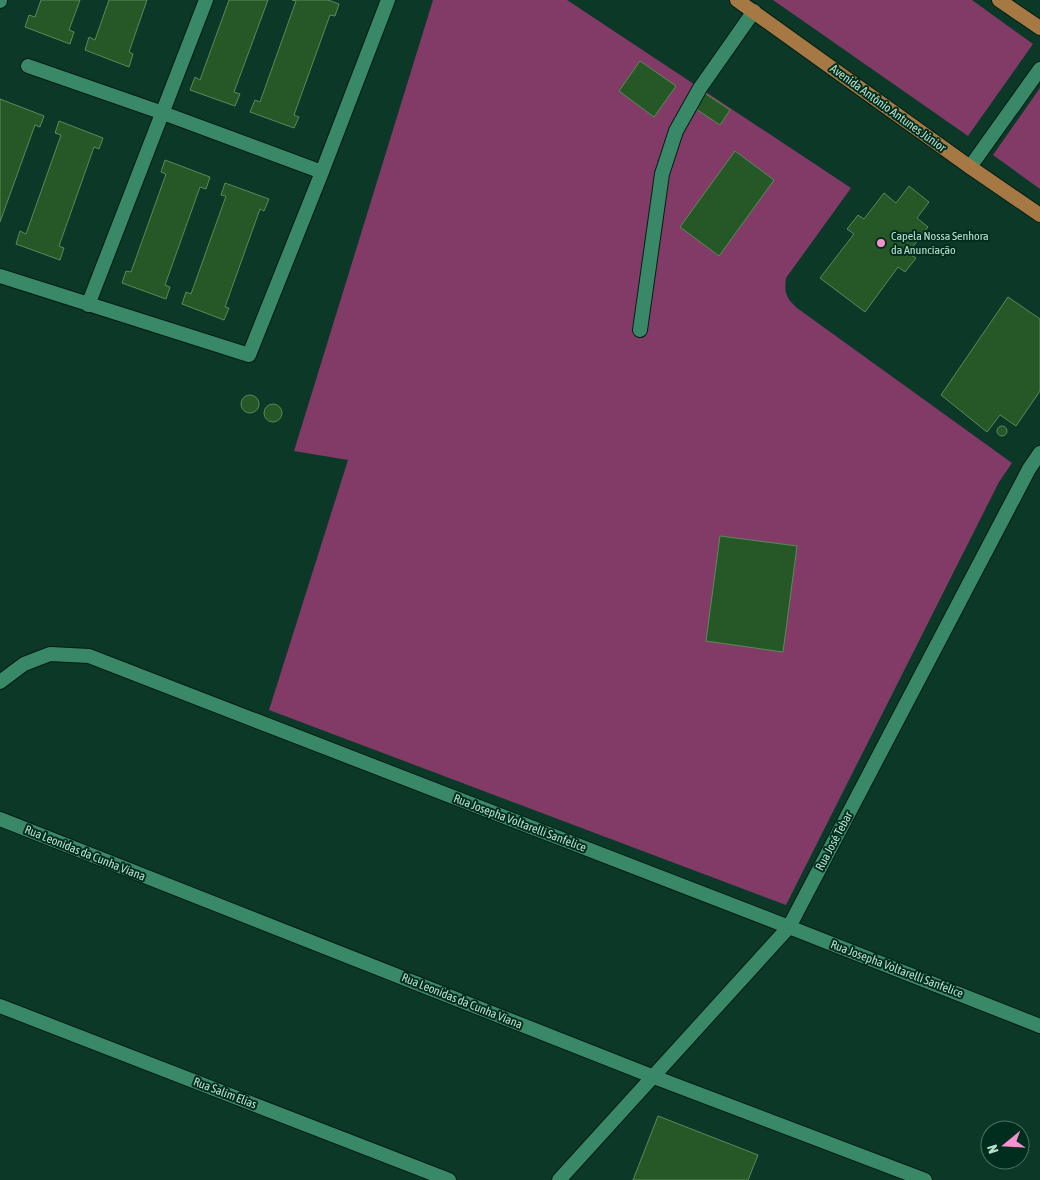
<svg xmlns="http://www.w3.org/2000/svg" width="1040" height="1180" font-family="'Asap Condensed',sans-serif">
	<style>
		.green { fill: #813b66 }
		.building { fill: #265727; stroke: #588b58 }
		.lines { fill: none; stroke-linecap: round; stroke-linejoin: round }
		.service-casing { stroke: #041d13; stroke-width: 16 }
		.minor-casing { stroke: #041d13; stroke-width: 16 }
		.secondary-casing { stroke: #041d13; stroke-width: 16 }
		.primary-casing { stroke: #041d13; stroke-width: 16 }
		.service { stroke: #398969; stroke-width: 14 }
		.minor { stroke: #398969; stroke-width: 14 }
		.secondary { stroke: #398969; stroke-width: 14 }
		.primary { stroke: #a67844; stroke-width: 14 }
		.poi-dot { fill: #f790ce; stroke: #002e1e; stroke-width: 2 }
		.labels { text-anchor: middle; stroke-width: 4; stroke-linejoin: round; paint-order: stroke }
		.street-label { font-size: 12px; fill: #bae0cd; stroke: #002e1e }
		.poi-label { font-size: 12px; fill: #bae0cd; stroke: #002e1e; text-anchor: start }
	</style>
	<rect width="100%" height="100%" fill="#0c3828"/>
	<path class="green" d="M433,0h134l284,188 -65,90c-2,15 0,20 11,30l215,155 -13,19 -213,423 -517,-195 79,-250 -54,-9z
		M773,0h199l61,44 -65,92z
		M1040,88v101l-47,-34z"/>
	<path class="building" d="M41,0h39l-11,30 5,2 -4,12 -45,-17 4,-12 6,2z
		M109,0h38l-18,52 4,2 -4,13 -44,-17 4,-13 6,3z
		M229,0h39l-34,92 6,2 -5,12 -45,-16 5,-13 5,3z
		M292,0h36l11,4 -4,12 -5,-1 -36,100 5,2 -5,11 -44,-16 5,-12 5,2 36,-101z
		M640,61l36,25 -22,31 -35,-26z
		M703,92l27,18 -10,15 -27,-18z
		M0,99l44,17 -4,11 -5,-2 -35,97z
		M59,121l44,17 -4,11 -5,-2 -35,99 5,2 -4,12 -44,-16 4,-13 6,3 35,-99 -6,-2z
		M735,151l39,29 -55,76 -39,-29z
		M165,160l45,17 -4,12 -6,-2 -35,98 5,2 -4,12 -44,-16 4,-12 5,1 35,-98 -5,-2z
		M225,183l44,16 -5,12 -4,-2 -35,98 4,1 -5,12 -42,-16 4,-12 5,2 35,-98 -5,-1z
		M909,186l20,16 -12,16 11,9 -20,26 8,5 -11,14 -7,-5 -33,45 -45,-34 34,-44 -7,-5 11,-14 6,4 20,-26 12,10z
		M1008,297l32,22v72l-24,35 -16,-11 -13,17 -46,-37z
		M241 404a9 9 0 1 1 18 0a9 9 0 1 1-18 0Z
		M264 413a9 9 0 1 1 18 0a9 9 0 1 1-18 0Z
		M997 431a5 5 0 1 1 10 0a5 5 0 1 1-10 0Z
		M720,536l77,10 -14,106 -77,-11z
		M658,1116l100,39 -10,25h-115z"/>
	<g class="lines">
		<g class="service-casing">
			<path id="service" d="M28,66l135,47 159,59
				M0,276l249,79 73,-183 66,-172
				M88,305l118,-305
				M640,330l22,-156 14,-43 24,-43 54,-77"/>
		</g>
		<g class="minor-casing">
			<path id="minor" d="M970,167l70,-98
				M0,682l24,-18 26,-10 39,2 700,271 251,99
				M0,819l654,258 271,103
				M0,1006l449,174
				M559,1180l230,-253 240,-458 11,-16"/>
		</g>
		<g class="secondary-casing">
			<path id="secondary" d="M0,1v-1"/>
		</g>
		<g class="primary-casing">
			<path id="primary" d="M737,0l233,167 70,48
				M999,0l41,28"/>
		</g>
		<use href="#service" class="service"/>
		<use href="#minor" class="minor"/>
		<use href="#secondary" class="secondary"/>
		<use href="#primary" class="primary"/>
	</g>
	<circle class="poi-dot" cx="881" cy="243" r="5"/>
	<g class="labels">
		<g class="street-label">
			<text transform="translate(888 108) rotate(36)" y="4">Avenida Antônio Antunes Júnior</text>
			<text transform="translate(520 823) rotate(21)" y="4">Rua Josepha Voltarelli Sanfelice</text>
			<text transform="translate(834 841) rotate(-62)" y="4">Rua José Tebar</text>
			<text transform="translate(85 853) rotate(22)" y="4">Rua Leonidas da Cunha Viana</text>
			<text transform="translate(897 969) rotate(21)" y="4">Rua Josepha Voltarelli Sanfelice</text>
			<text transform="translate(462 1001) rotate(22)" y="4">Rua Leonidas da Cunha Viana</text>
			<text transform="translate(225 1093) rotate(21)" y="4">Rua Salim Elias</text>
		</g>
		<g class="poi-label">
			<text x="891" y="240">Capela Nossa Senhora<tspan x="891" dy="14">da Anunciação</tspan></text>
		</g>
	</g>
	<g transform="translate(1005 1145) rotate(252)"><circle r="24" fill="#002e1e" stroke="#4a7564"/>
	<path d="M0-4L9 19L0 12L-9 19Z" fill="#f790ce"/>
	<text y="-8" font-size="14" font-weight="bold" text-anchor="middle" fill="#bae0cd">N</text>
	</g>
</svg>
